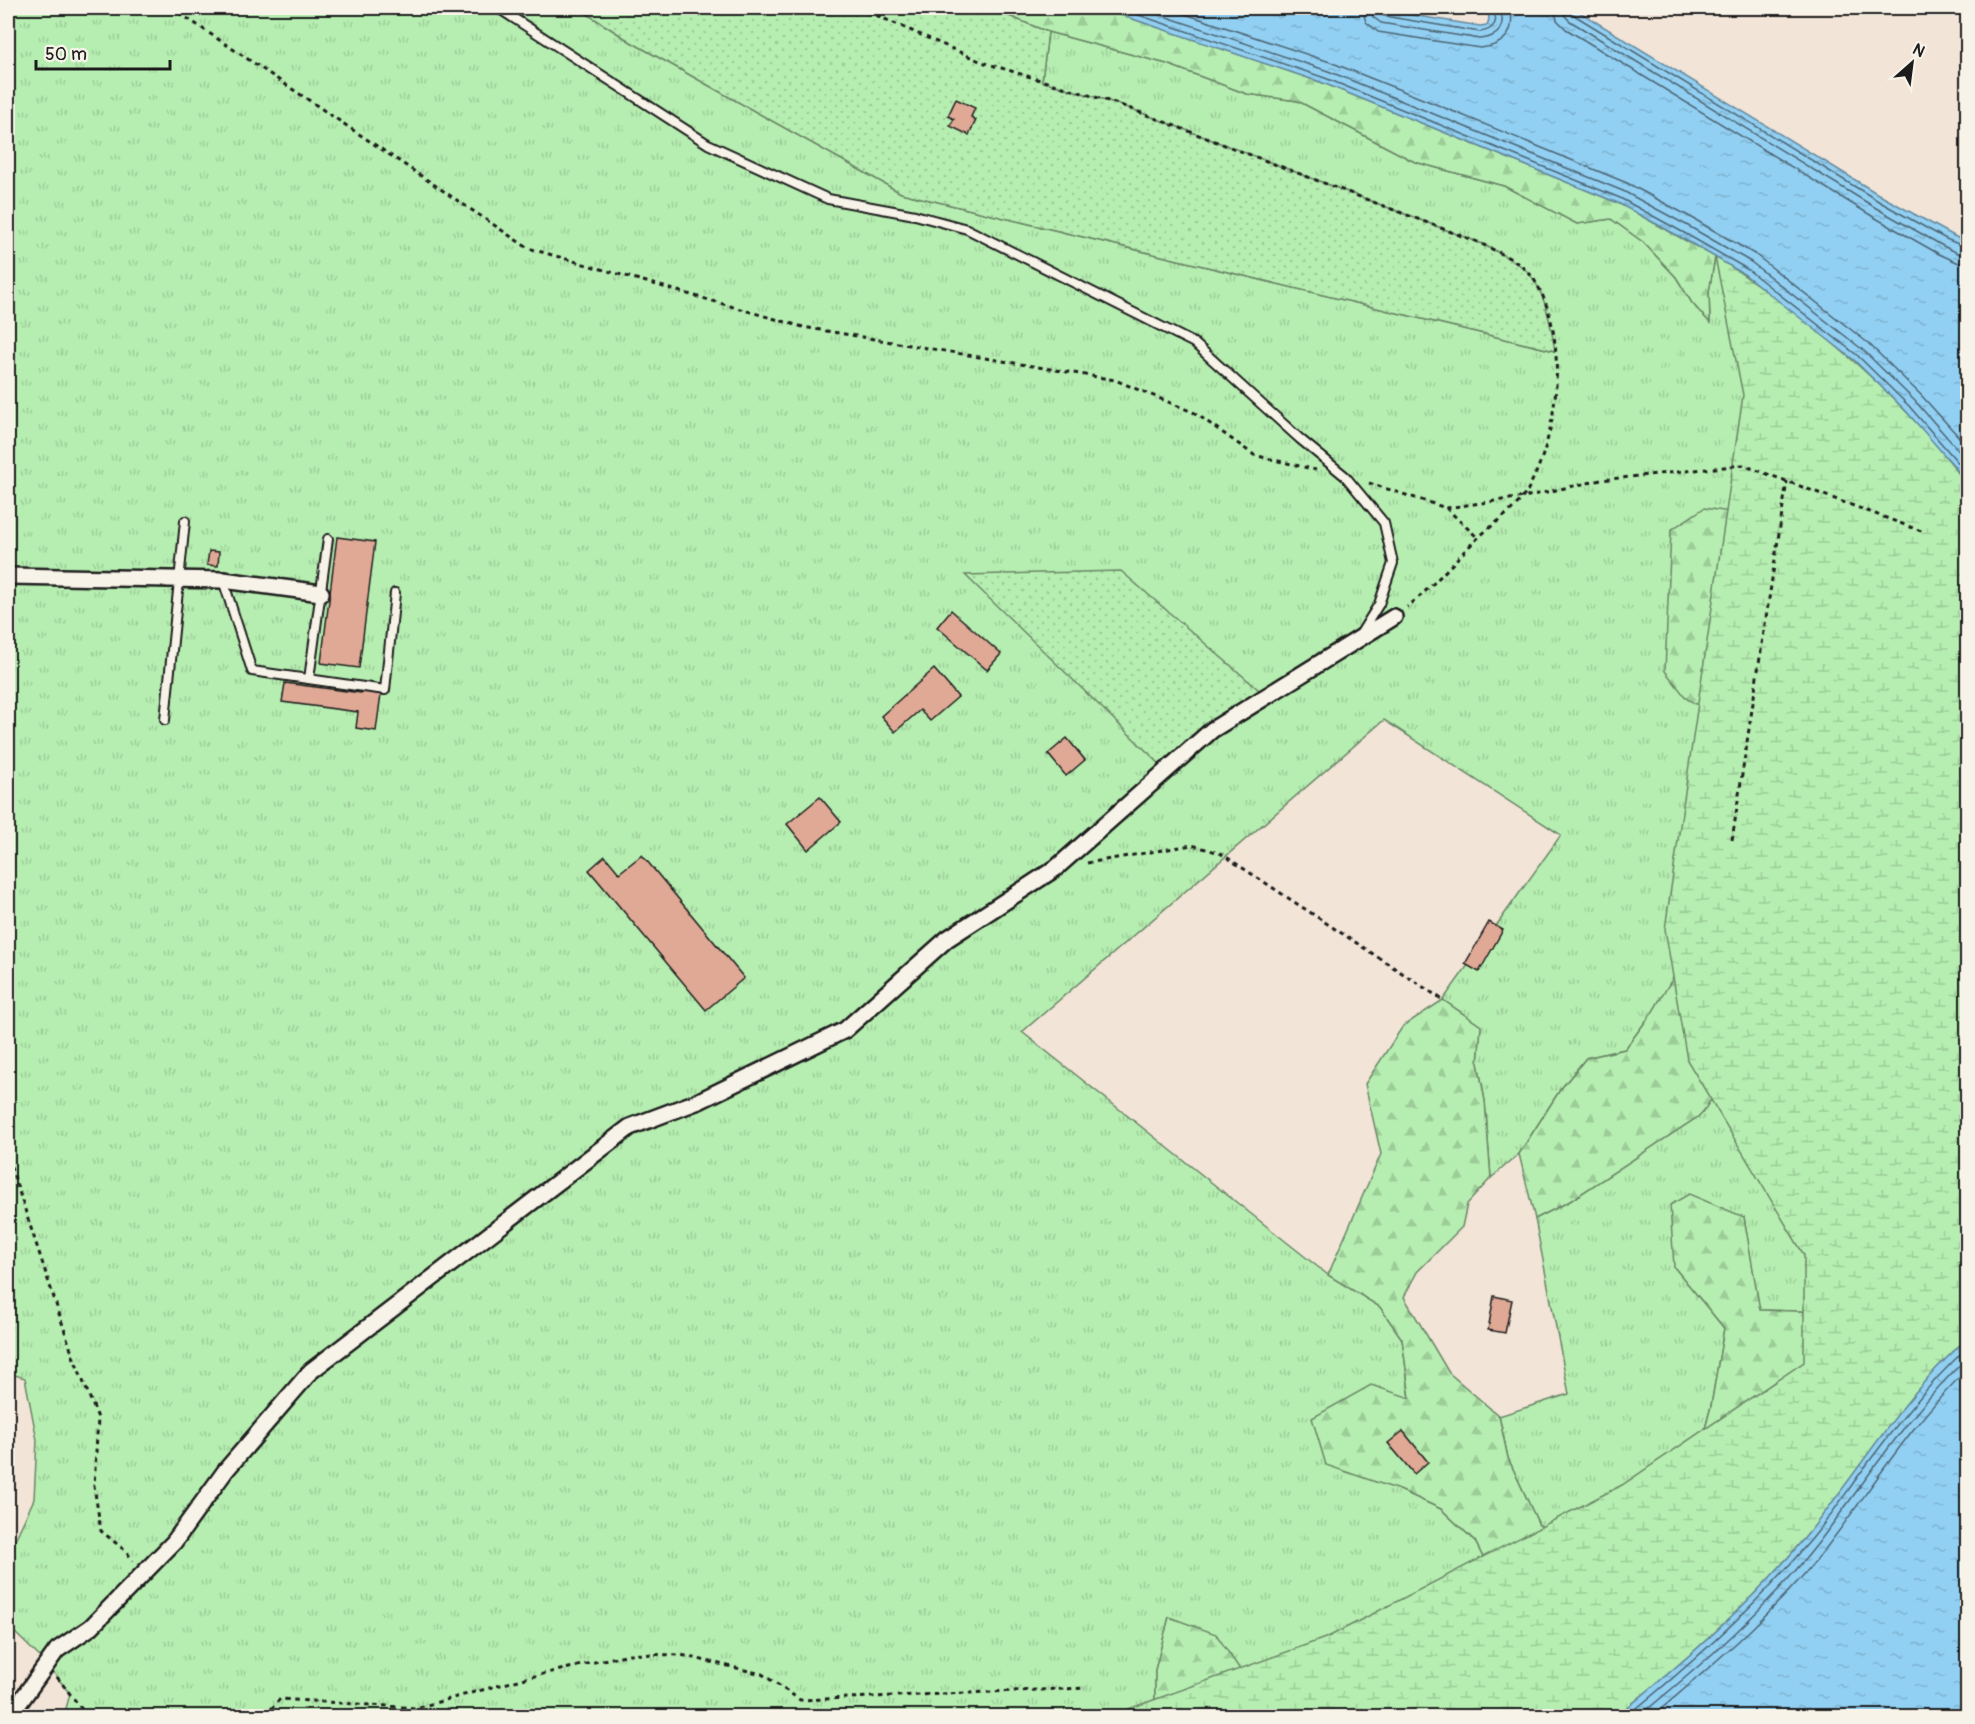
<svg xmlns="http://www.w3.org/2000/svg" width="1975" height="1724" font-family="Pangolin,sans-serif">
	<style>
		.grass { fill: url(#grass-tufts); stroke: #698566; stroke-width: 1.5 }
		.forest { fill: url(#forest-firs); stroke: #698566; stroke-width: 1.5 }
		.wetland { fill: url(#wetland-marsh); stroke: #698566; stroke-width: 1.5 }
		.park { fill: url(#park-dots); stroke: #698566; stroke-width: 1.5 }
		.water { fill: url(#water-ripples); stroke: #63889d; stroke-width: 1.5 }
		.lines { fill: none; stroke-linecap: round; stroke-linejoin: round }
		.shore { stroke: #4b6472; stroke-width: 1.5 }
		.building { fill: #dfa995; stroke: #1c1c1c; stroke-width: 1.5 }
		.lane-casing { stroke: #1c1c1c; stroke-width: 12 }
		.street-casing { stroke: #1c1c1c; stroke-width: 20 }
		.path { stroke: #1c1c1c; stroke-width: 3; stroke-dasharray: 4.5 4.5; stroke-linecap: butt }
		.lane { stroke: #f7f3e8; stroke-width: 8 }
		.street { stroke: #f7f3e8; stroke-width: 15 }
	</style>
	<defs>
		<pattern id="grass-tufts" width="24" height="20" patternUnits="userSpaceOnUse" patternTransform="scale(1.5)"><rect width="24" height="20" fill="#b6eeb1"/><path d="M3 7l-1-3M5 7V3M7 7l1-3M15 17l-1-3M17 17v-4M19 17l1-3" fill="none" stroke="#9ccc98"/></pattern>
		<pattern id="forest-firs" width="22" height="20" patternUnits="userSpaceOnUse" patternTransform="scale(1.5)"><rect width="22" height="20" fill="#b6eeb1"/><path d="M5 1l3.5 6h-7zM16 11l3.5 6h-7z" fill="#9ccc98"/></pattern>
		<pattern id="wetland-marsh" width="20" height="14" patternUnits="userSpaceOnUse" patternTransform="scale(1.5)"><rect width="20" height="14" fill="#b6eeb1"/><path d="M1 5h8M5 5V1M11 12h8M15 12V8" fill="none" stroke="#9ccc98"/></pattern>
		<pattern id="park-dots" width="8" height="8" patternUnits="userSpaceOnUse" patternTransform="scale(1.5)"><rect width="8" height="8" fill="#b6eeb1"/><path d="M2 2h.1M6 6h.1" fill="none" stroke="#9ccc98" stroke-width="1.8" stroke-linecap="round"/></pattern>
		<pattern id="water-ripples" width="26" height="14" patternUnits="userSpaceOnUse" patternTransform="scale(1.5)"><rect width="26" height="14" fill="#92d0f3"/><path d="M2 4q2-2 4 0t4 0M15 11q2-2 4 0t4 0" fill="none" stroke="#7db2d0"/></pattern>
	</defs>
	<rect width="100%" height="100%" fill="#f2e4d7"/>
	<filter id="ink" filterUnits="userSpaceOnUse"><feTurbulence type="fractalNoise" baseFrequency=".0167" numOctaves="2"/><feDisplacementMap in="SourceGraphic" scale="12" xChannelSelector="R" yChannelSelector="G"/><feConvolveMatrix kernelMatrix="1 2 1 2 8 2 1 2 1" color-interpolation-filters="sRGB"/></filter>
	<g filter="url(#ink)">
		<path class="grass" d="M8,8h570l53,34 270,151 653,158c-3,-26 -10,-64 -30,-82 -12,-11 -30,-19 -44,-26l-362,-139 -76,-23 6,-49 119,32 80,30 51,7 117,61 89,24 73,38 34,-5 32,23 33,35 16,26 18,19 -1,-30 6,-35 29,17 5,459 108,580 -98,-3 -15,-93 -70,50 50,61 -13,78 -22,85 -110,57 -40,-23 -31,-67 -9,-42 70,-22 -34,-175 35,-18 58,-40 24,-148 -27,36 -39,9 -26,32 -41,64 -28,24 -6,-77 -7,-38 3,-37 -38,-26 118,-165 -177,-115 -362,312 306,243 52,32 22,32 8,60 -8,92 39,18 34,32 32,65 -109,110h-100l-129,-99 -14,53v46h-1091l6,-22 -23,-30 -39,-38v-71l26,-56 3,-59 -12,-62 -17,-5z"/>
		<path class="forest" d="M989,8h111l223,75 295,120 97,54 -6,35 1,31 -18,-20 -16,-26 -33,-35 -32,-23 -34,5 -73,-38 -89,-24 -117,-61 -51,-7 -80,-30 -119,-32z
			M1968,485l-1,853 -32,31 -318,347 -110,-110 -32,-65 -34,-32 -39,-18 -76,-26 -14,-47 59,-33 39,13 -8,-59 -22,-32 -52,-32 53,-121 -16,-70 38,-58 40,-26 38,26 -3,37 7,38 6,77 -24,26 -5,23 -45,45 -13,25 45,76 50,43 9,42 31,67 40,23 110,-57 22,-85 13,-78 -50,-61 -4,-62 19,-11 55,23 16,93 96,3 -107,-580 -62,-34 -22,-28 6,-141 33,-22 59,9z
			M1678,969l50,105 -27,41 -131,86 -35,18 -16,-65 41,-64 26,-32 39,-9 27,-36z
			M1169,1617l47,17 25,37 57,45h-143v-46z"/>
		<path class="wetland" d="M1715,257c33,19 63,42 93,66 59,47 116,100 159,162v853c-10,11 -22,21 -32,32 -47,51 -84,111 -128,165 -55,68 -122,127 -190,181h-508l219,-79 294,-152 182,-123v-107l-117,-195 -22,-131 78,-534z"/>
		<path class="park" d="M578,8h411l59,24 -6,49 76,23 362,139c13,7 28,14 41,23 23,16 30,59 34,85l-654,-158 -270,-151z
			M1121,571l145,125 -100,74 -201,-195z"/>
		<path class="water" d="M1100,8h268l112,18 7,-1c4,-8 1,-12 -4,-17h90l310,189 84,46v242l-12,-18 -50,-57 -51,-50 -110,-86 -60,-35 -66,-36 -295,-120z
			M1967,1338v378h-350c68,-55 135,-113 190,-181 44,-54 81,-114 128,-165 10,-11 22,-21 32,-32z"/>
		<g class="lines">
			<path class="shore" d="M1118,8l207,70 295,120 66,36 61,35 111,87 51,50 59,68
				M1140,8l188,63 295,120 67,36 61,35 112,88 52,51 53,60
				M1167,8l163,54 98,39 199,82 67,36 62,36 112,88 53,52 47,52
				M1362,8l4,14 12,10 102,16c25,-2 36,-16 30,-40
				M1371,8l2,9 8,6 99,16c20,-2 26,-12 20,-31
				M1379,8l1,5 4,3 96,16c15,-2 20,-12 11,-24
				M1554,8l3,12 9,9 306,187 67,38 20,9 9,1
				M1563,8l2,8 5,5 306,187 67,38 17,8 8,1
				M1571,8l3,7 306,187 66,37 22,9
				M1627,1716c66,-53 129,-110 183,-175 18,-21 33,-44 49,-66 34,-46 68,-90 109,-128
				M1639,1716c64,-52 129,-108 180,-174 48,-63 91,-130 149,-185
				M1653,1716c60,-52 123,-104 173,-168 46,-60 86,-126 142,-179"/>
		</g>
		<path class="building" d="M956,99l19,9 -4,9 5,3 -7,15 -19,-9 4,-7 -6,-3z
			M337,537l38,5 -16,126 -38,-5z
			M209,551l10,1 -1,14 -11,-1z
			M951,610l50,44 -14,16 -50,-43z
			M934,669l24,28 -28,24 -10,-11 -25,22 -14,-16z
			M285,683l76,10 1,-2 19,3 -5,37 -20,-3 2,-16 -76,-10z
			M1067,738l18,22 -19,16 -18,-22z
			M820,797l21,25 -33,28 -21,-26z
			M642,855l102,123 -38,32 -117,-140 16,-14 14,17z
			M1489,922l14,8 -24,42 -14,-8z
			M1494,1296l18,4 -7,33 -17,-3z
			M1403,1431l25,31 -14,12 -26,-31z"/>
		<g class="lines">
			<g class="lane-casing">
				<path id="lane" d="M498,8l210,136 120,55 87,16 52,14 227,114 106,96 45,37 39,47 9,40 -14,41 -18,29
					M223,580l29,91 133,19 10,-97
					M309,679l19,-140
					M165,720l20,-199"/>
			</g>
			<g class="street-casing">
				<path id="street" d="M8,576l215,4 98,13
					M10,1716l47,-66 34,-23 83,-85 52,-72 85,-99 319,-244 69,-26 146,-71 102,-91 109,-71 156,-138 182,-113"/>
			</g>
			<path class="path" d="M172,8l356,240 275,79 312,53 80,33 59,42 62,15
				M860,8l122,54 136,42 362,139c17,9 41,18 53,35 35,52 27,144 1,199 -3,6 -6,14 -11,20 -11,15 -30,27 -44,40 -25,23 -45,49 -72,70
				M1369,483l77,25 32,30
				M1446,508l78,-11 77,-17 142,-15 181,67
				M1732,840l55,-359
				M1087,863l105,-18 28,8 223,147
				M8,1158l65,198 25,62 -4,68 7,45 26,21 5,9
				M57,1677l30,39
				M265,1716l15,-17 136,9 110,-30 103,-24 52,1 81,19 38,26 286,-12"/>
			<use href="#lane" class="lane"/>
			<use href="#street" class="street"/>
		</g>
	</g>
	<rect width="1975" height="1724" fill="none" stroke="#f7f3e8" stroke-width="30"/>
	<rect x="15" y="15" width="1945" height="1694" fill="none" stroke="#1c1c1c" stroke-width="2" filter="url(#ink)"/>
	<g transform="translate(1912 63) rotate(28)" stroke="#f7f3e8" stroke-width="4.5" paint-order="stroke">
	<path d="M0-4.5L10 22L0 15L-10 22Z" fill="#1c1c1c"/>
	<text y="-9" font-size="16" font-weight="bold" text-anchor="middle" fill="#1c1c1c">N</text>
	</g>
	<path d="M36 60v9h134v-9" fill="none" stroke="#1c1c1c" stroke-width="3"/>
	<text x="45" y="60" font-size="18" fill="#1c1c1c" stroke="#f7f3e8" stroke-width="4.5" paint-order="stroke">50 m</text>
</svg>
